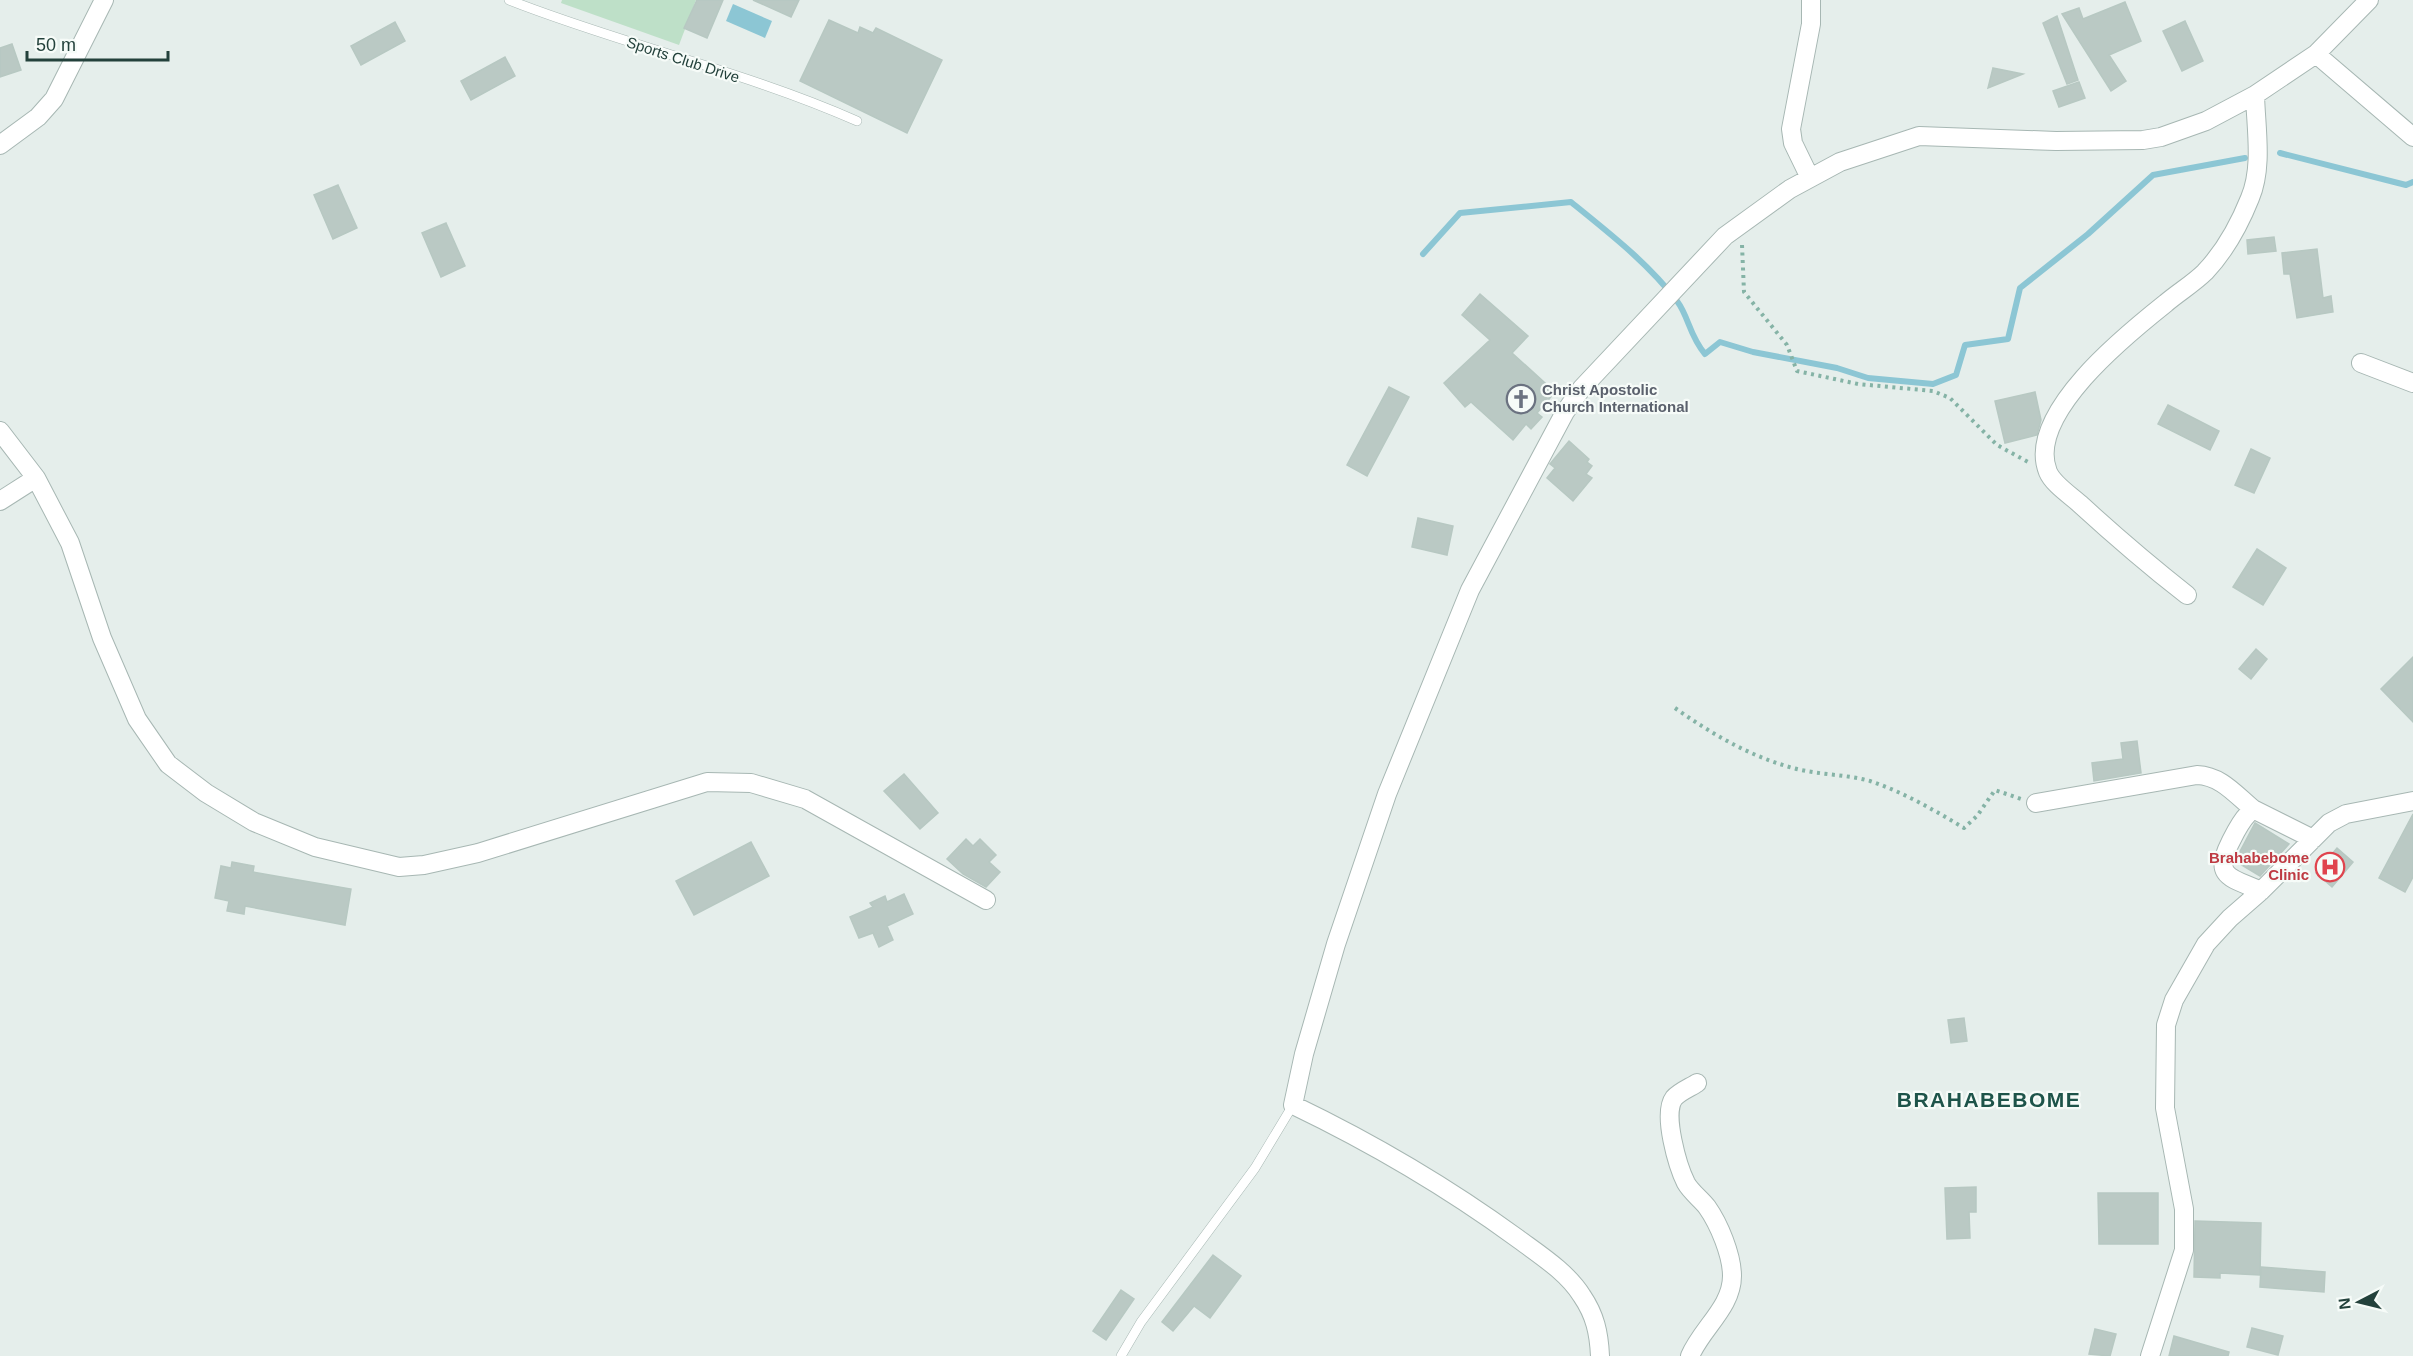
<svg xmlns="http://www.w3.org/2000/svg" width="2413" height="1356" font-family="Helvetica,sans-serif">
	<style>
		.green { fill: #bee0c8 }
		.water { fill: #8cc6d4 }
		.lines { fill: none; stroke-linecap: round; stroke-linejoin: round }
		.stream { stroke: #8cc6d4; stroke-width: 6 }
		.building { fill: #bac9c4; stroke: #b7c8c2; stroke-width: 1.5 }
		.lane-casing { stroke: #a7b7b3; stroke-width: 10 }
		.street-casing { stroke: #a7b7b3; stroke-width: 20 }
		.path { stroke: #85b3a6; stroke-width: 4; stroke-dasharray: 3 4.5; stroke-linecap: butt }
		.lane { stroke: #fff; stroke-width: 9 }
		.street { stroke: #fff; stroke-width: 18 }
		.labels { text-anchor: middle; stroke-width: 4.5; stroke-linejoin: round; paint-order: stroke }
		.street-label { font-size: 15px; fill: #23413b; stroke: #f6fbf8 }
		.worship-label { font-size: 15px; font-weight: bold; fill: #5b616d; stroke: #f6fbf8; text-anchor: start }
		.health-label { font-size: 15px; font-weight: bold; fill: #be3a42; stroke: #f6fbf8; text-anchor: end }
		.district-label { font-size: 21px; font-weight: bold; letter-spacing: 1.5px; fill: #1e544a; stroke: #f6fbf8 }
	</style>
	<rect width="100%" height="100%" fill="#e5eeeb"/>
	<path class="green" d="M562,0h134l-17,45 -118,-42z"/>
	<path class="water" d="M733,4l39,17 -7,17 -39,-17z"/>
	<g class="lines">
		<path class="stream" d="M2280,153l126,32 7,-3
			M1423,254l37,-41 111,-11c38,31 76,60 106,99 12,16 12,34 28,53l15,-12 33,10 84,16 31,10 65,6 23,-9 9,-30 43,-6 12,-51 68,-54 65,-59 92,-17"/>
	</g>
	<path class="building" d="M697,0h26l-16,38 -23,-10z
		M753,0h46l-8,17z
		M2125,2l16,39 -32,14 17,26 -15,10 -49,-77 17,-6 4,11z
		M2057,16l21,64 -11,4 -24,-61z
		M829,20l29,13 2,-6 13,6 3,-5 66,32 -35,73 -107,-52z
		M2185,21l18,40 -21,10 -19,-40z
		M395,22l10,19 -44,24 -10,-19z
		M12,44l9,26 -21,7v-29z
		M505,57l10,19 -44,24 -10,-19z
		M1993,68l30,6 -35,14z
		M2079,82l6,16 -26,9 -6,-16z
		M338,185l19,43 -24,11 -19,-44z
		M446,223l19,43 -24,11 -19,-44z
		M2274,237l2,14 -28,3 -1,-14z
		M2317,249l6,49 8,-2 2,16 -36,6 -7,-44h-6l-2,-21z
		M1480,294l48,42 -16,17 43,39 -18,21 5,4 -11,12 -5,-5 -13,16 -42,-38 -6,5 -21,-24 46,-43 -28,-25z
		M1389,387l20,10 -42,79 -20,-11z
		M2035,392l6,28 -4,15 -32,8 -10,-42z
		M2168,405l51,26 -9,19 -52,-26z
		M1569,441l20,18 -2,3 5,4 -6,8 6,4 -19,23 -26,-23 8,-10 -5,-4z
		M2251,449l19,9 -16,35 -19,-8z
		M1418,518l35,8 -6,29 -35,-8z
		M2257,549l29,19 -23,37 -30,-18z
		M2256,649l11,10 -16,20 -12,-10z
		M2413,657v65l-32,-33z
		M2137,741l4,32 -47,8 -2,-18 31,-4 -2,-16z
		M904,774l34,39 -18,16 -36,-38z
		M2413,814v63l-8,15 -26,-14z
		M2255,823l34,21 -29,32 -25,-15z
		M966,839l7,7 7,-7 16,16 -7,7 11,10 -14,15 -23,-13 -16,-15z
		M751,842l18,34 -75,39 -18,-34z
		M2337,848l16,14 -21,25 -16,-14z
		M232,862l22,4 -1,6 98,17 -6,36 -100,-19 -1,8 -17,-3 2,-10 -14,-3 6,-32 10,2z
		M904,894l9,20 -26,12 6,14 -14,7 -6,-14 -14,5 -9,-21 23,-10 -3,-4 15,-7 2,6z
		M1964,1018l3,23 -16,2 -3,-23z
		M1976,1187v25h-7l1,26 -23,1 -2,-51z
		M2098,1193h60v51h-59z
		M2195,1221l66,2 -1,52 -40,-2v5l-26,-1z
		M1213,1255l28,21 -31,42 -16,-12 -21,25 -11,-9z
		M2261,1267l64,5 -1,20 -64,-5z
		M1121,1290l13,9 -28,41 -13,-9z
		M2252,1328l31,8 -5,19 -31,-8z
		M2095,1329l21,5 -6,22 -21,-2z
		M2174,1336l55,16 -1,4h-59z"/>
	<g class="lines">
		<g class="lane-casing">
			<path id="lane" d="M509,0c114,45 235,71 348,121
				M1121,1356l20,-34 114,-154 38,-63"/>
		</g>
		<g class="street-casing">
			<path id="street" d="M2316,54l97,83
				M0,145l38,-28 16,-18 50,-99
				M1810,178l-17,-35 -2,-14 20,-105v-24
				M2361,363l52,20
				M0,431l36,47 34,65 32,95 35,81 31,45 38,29 48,29 61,25 84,20 25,-2 54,-12 229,-71 44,1 54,16 181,101
				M0,501l36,-23
				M2187,595c-37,-29 -72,-59 -107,-91 -10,-9 -27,-20 -32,-32 -23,-57 79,-138 118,-169 13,-11 28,-20 39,-31 19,-20 35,-49 45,-74 13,-31 6,-69 5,-103
				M2036,803l161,-28c24,1 38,19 56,34
				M2261,891c-28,-13 -49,-13 -31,-48 5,-10 10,-21 18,-29l5,-5 60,30
				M1600,1356c-1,-23 -5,-41 -18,-60 -15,-24 -42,-41 -65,-58 -70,-51 -145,-95 -224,-133l11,-51 32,-110 51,-150 83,-204 95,-178 17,-24 143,-152 65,-47 50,-27 79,-26 137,5 87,-1 18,-3 45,-16 49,-26 61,-41 53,-54
				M1690,1356c12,-28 42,-49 42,-80 0,-21 -13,-52 -25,-69 -6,-8 -16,-15 -21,-24 -8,-16 -24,-69 -12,-85 5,-6 17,-11 23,-15
				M2150,1356l34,-106v-41l-19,-101 1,-83 8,-25 32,-56 24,-26 31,-27 68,-68 17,-9 67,-13"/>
		</g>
		<path class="path" d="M1742,245l2,47 43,53 10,26 61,13 75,7 17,7 47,47 33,18
			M1675,708c37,26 74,48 118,60 25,7 52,6 77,13 33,11 64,29 94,47l13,-12 18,-26 26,9"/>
		<use href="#lane" class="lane"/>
		<use href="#street" class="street"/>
	</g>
	<defs>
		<g id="church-ring" transform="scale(1.5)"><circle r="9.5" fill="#f6fbf8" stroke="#6b7280" stroke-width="1.5"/><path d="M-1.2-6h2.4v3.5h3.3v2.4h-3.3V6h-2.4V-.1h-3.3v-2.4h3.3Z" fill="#6b7280"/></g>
		<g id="hospital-ring" transform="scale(1.5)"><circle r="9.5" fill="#f6fbf8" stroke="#e0444e" stroke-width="1.5"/><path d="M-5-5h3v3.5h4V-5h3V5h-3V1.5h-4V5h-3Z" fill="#e0444e"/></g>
	</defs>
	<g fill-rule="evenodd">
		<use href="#church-ring" x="1521" y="399"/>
		<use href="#hospital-ring" x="2330" y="867"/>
	</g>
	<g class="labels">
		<g class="street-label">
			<text transform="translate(683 60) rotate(18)" y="5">Sports Club Drive</text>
		</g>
		<g class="worship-label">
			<text x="1542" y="395">Christ Apostolic<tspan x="1542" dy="17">Church International</tspan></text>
		</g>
		<g class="health-label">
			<text x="2309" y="863">Brahabebome<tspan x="2309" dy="17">Clinic</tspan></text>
		</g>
		<g class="district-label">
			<text x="1989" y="1107">BRAHABEBOME</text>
		</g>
	</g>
	<g transform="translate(2359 1302) rotate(263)" stroke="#f6fbf8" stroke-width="4.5" paint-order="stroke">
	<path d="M0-4.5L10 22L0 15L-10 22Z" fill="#23413b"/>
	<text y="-9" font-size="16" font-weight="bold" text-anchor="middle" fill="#23413b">N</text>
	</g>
	<path d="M27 51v9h141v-9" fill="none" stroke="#23413b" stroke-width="3"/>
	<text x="36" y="51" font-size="18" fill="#23413b" stroke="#f6fbf8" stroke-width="4.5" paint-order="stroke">50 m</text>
</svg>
